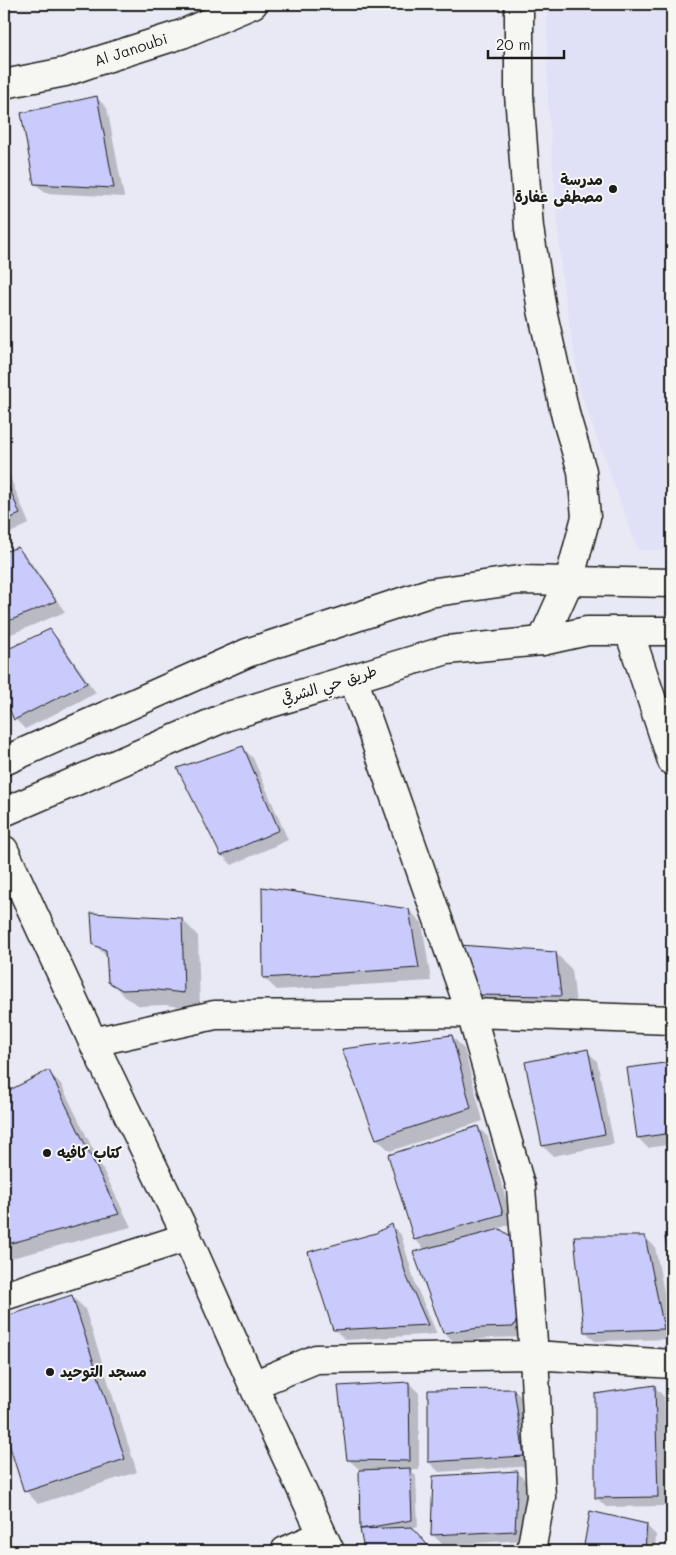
<svg xmlns="http://www.w3.org/2000/svg" width="676" height="1555" font-family="Mali,'Playpen Sans Arabic',sans-serif">
	<style>
		.built { fill: #e0e0f7 }
		.shadow { fill: #0003 }
		.building { fill: #cacbfd; stroke: #1c1c1c }
		.lines { fill: none; stroke-linecap: round; stroke-linejoin: round }
		.street-casing { stroke: #1c1c1c; stroke-width: 31 }
		.secondary-casing { stroke: #1c1c1c; stroke-width: 31 }
		.street { stroke: #f6f6f2; stroke-width: 28 }
		.secondary { stroke: #f6f6f2; stroke-width: 28 }
		.poi-dot { fill: #1c1c1c; stroke: #f6f6f2; stroke-width: 2 }
		.labels { text-anchor: middle; stroke-width: 4; stroke-linejoin: round; paint-order: stroke }
		.street-label { font-size: 15px; fill: #1c1c1c; stroke: #f6f6f2 }
		.poi-label { font-size: 15px; font-weight: bold; fill: #1c1c1c; stroke: #f6f6f2; text-anchor: start }
	</style>
	<rect width="100%" height="100%" fill="#e9e9f5"/>
	<filter id="ink" filterUnits="userSpaceOnUse"><feTurbulence type="fractalNoise" baseFrequency=".02" numOctaves="2"/><feDisplacementMap in="SourceGraphic" scale="10" xChannelSelector="R" yChannelSelector="G"/><feConvolveMatrix kernelMatrix="1 2 1 2 8 2 1 2 1" color-interpolation-filters="sRGB"/></filter>
	<g filter="url(#ink)">
		<path class="built" d="M547,4h125v546h-34l-57,-156 -19,-116 -14,-177z"/>
		<path class="shadow" d="M97,98l10,10 17,89 -79,-4 -10,-10z
			M4,467l3,3 22,54 -25,12z
			M18,548l10,10 37,54 -61,25v-84z
			M50,631l10,10 36,52 -71,36 -10,-10 -11,-26v-41z
			M243,748l10,10 35,82 -56,25 -10,-10z
			M409,910l13,13 9,58 -154,9 -13,-12z
			M182,919l16,17 2,73 -34,-4 -26,1 -14,-8 -16,-17 -2,-23 -13,-13z
			M556,953l16,17 5,42 -88,-1 -17,-17z
			M452,1036l12,13 19,72 -93,30 -13,-12z
			M587,1051l10,10 17,83 -61,12 -10,-10 -17,-83z
			M672,1063v81l-24,4 -10,-10 -9,-69z
			M49,1072l12,12 70,143 -127,33v-166z
			M478,1127l10,10 25,87 -21,6 31,107 -32,1 -37,4 -10,-10 -19,-82 -10,-11z
			M392,1225l9,10 15,51 21,48 -92,6 -11,-11 43,-95z
			M645,1237l10,10 17,86v6l-77,2 -10,-10z
			M72,1296l13,13 52,163 -99,32 -12,-13 -22,-67v-106z
			M409,1383l10,10v77h-9l6,6 2,51 -6,1 20,23h-67l-3,-22 -2,-59 -11,-10z
			M655,1387l9,10 3,109 -61,1 -10,-10z
			M514,1390l10,10 9,66 -94,6 -10,-10z
			M518,1473l10,10 -3,57 -82,5 -10,-10z
			M591,1512l55,13 10,10 -1,16h-71z"/>
		<path class="building" d="M97,96l17,92 -80,-4 -13,-71z
			M4,475l16,39 -16,7z
			M18,547l38,54 -52,22v-71z
			M50,629l37,54 -73,37 -10,-23v-46z
			M243,746l36,84 -58,26 -44,-88z
			M262,887l147,22 10,59 -156,10z
			M91,913l91,5 2,75 -36,-4 -26,1 -14,-8 -2,-32 -13,-5z
			M459,945l97,7 5,44 -90,-1z
			M452,1035l19,73 -95,31 -34,-90z
			M588,1049l17,85 -63,12 -17,-84z
			M672,1062v71l-35,5 -10,-70z
			M49,1070l70,144 -115,31v-152z
			M478,1126l25,88 -89,26 -26,-85z
			M392,1224l14,51 22,50 -95,5 -25,-78 68,-19z
			M500,1229l13,9 8,74 -8,15 -33,1 -37,5 -30,-81z
			M574,1236h71l19,93 -80,3z
			M665,1237h7v49z
			M72,1295l53,164 -101,33 -20,-64v-111z
			M409,1382l1,79 -63,-1 -9,-74z
			M655,1385l3,112 -63,1v-104z
			M514,1389l10,67 -96,6v-72z
			M410,1468l2,52 -52,9 -1,-59z
			M518,1471l-3,60 -84,4 2,-59z
			M672,1503v44h-3z
			M590,1511l57,13 -2,27h-62z
			M412,1527l18,21 -12,3h-54l-4,-22z"/>
		<g class="lines">
			<g class="street-casing">
				<path id="street" d="M519,4v90l10,134 13,82 24,107 16,54 4,46 -17,64 -27,60
					M4,84l61,-12 26,-9 91,-29 71,-30
					M629,631l43,130
					M353,678l118,335 50,175 13,167 7,142 -10,54
					M4,850l89,192 94,195 66,148 77,166
					M93,1042l122,-27 256,-2 201,7
					M4,1296l183,-59
					M253,1385l63,-26 218,-4 138,9
					M285,1551l37,-16"/>
			</g>
			<g class="secondary-casing">
				<path id="secondary" d="M4,761l243,-108 182,-60 90,-13 153,3
					M4,812l224,-96 219,-66 95,-9 45,-10h85"/>
			</g>
			<use href="#street" class="street"/>
			<use href="#secondary" class="secondary"/>
		</g>
	</g>
	<g class="poi-dot">
		<circle cx="613" cy="189" r="5"/>
		<circle cx="47" cy="1153" r="5"/>
		<circle cx="50" cy="1372" r="5"/>
	</g>
	<g class="labels">
		<g class="street-label">
			<text transform="translate(131 50) rotate(-18)" y="5">Al Janoubi</text>
			<text transform="translate(329 685) rotate(-17)" y="5">طريق حي الشرقي</text>
		</g>
		<g class="poi-label">
			<text x="603" y="185" text-anchor="end">مدرسة<tspan x="603" dy="17">مصطفى عفارة</tspan></text>
			<text x="57" y="1158">كتاب كافيه</text>
			<text x="60" y="1377">مسجد التوحيد</text>
		</g>
	</g>
	<rect width="676" height="1555" fill="none" stroke="#f6f6f2" stroke-width="20"/>
	<rect x="10" y="10" width="656" height="1535" fill="none" stroke="#1c1c1c" stroke-width="2" filter="url(#ink)"/>
	<path d="M488 50v8h76v-8" fill="none" stroke="#1c1c1c" stroke-width="2.5"/>
	<text x="496" y="50" font-size="15" fill="#1c1c1c" stroke="#f6f6f2" stroke-width="4" paint-order="stroke">20 m</text>
</svg>
